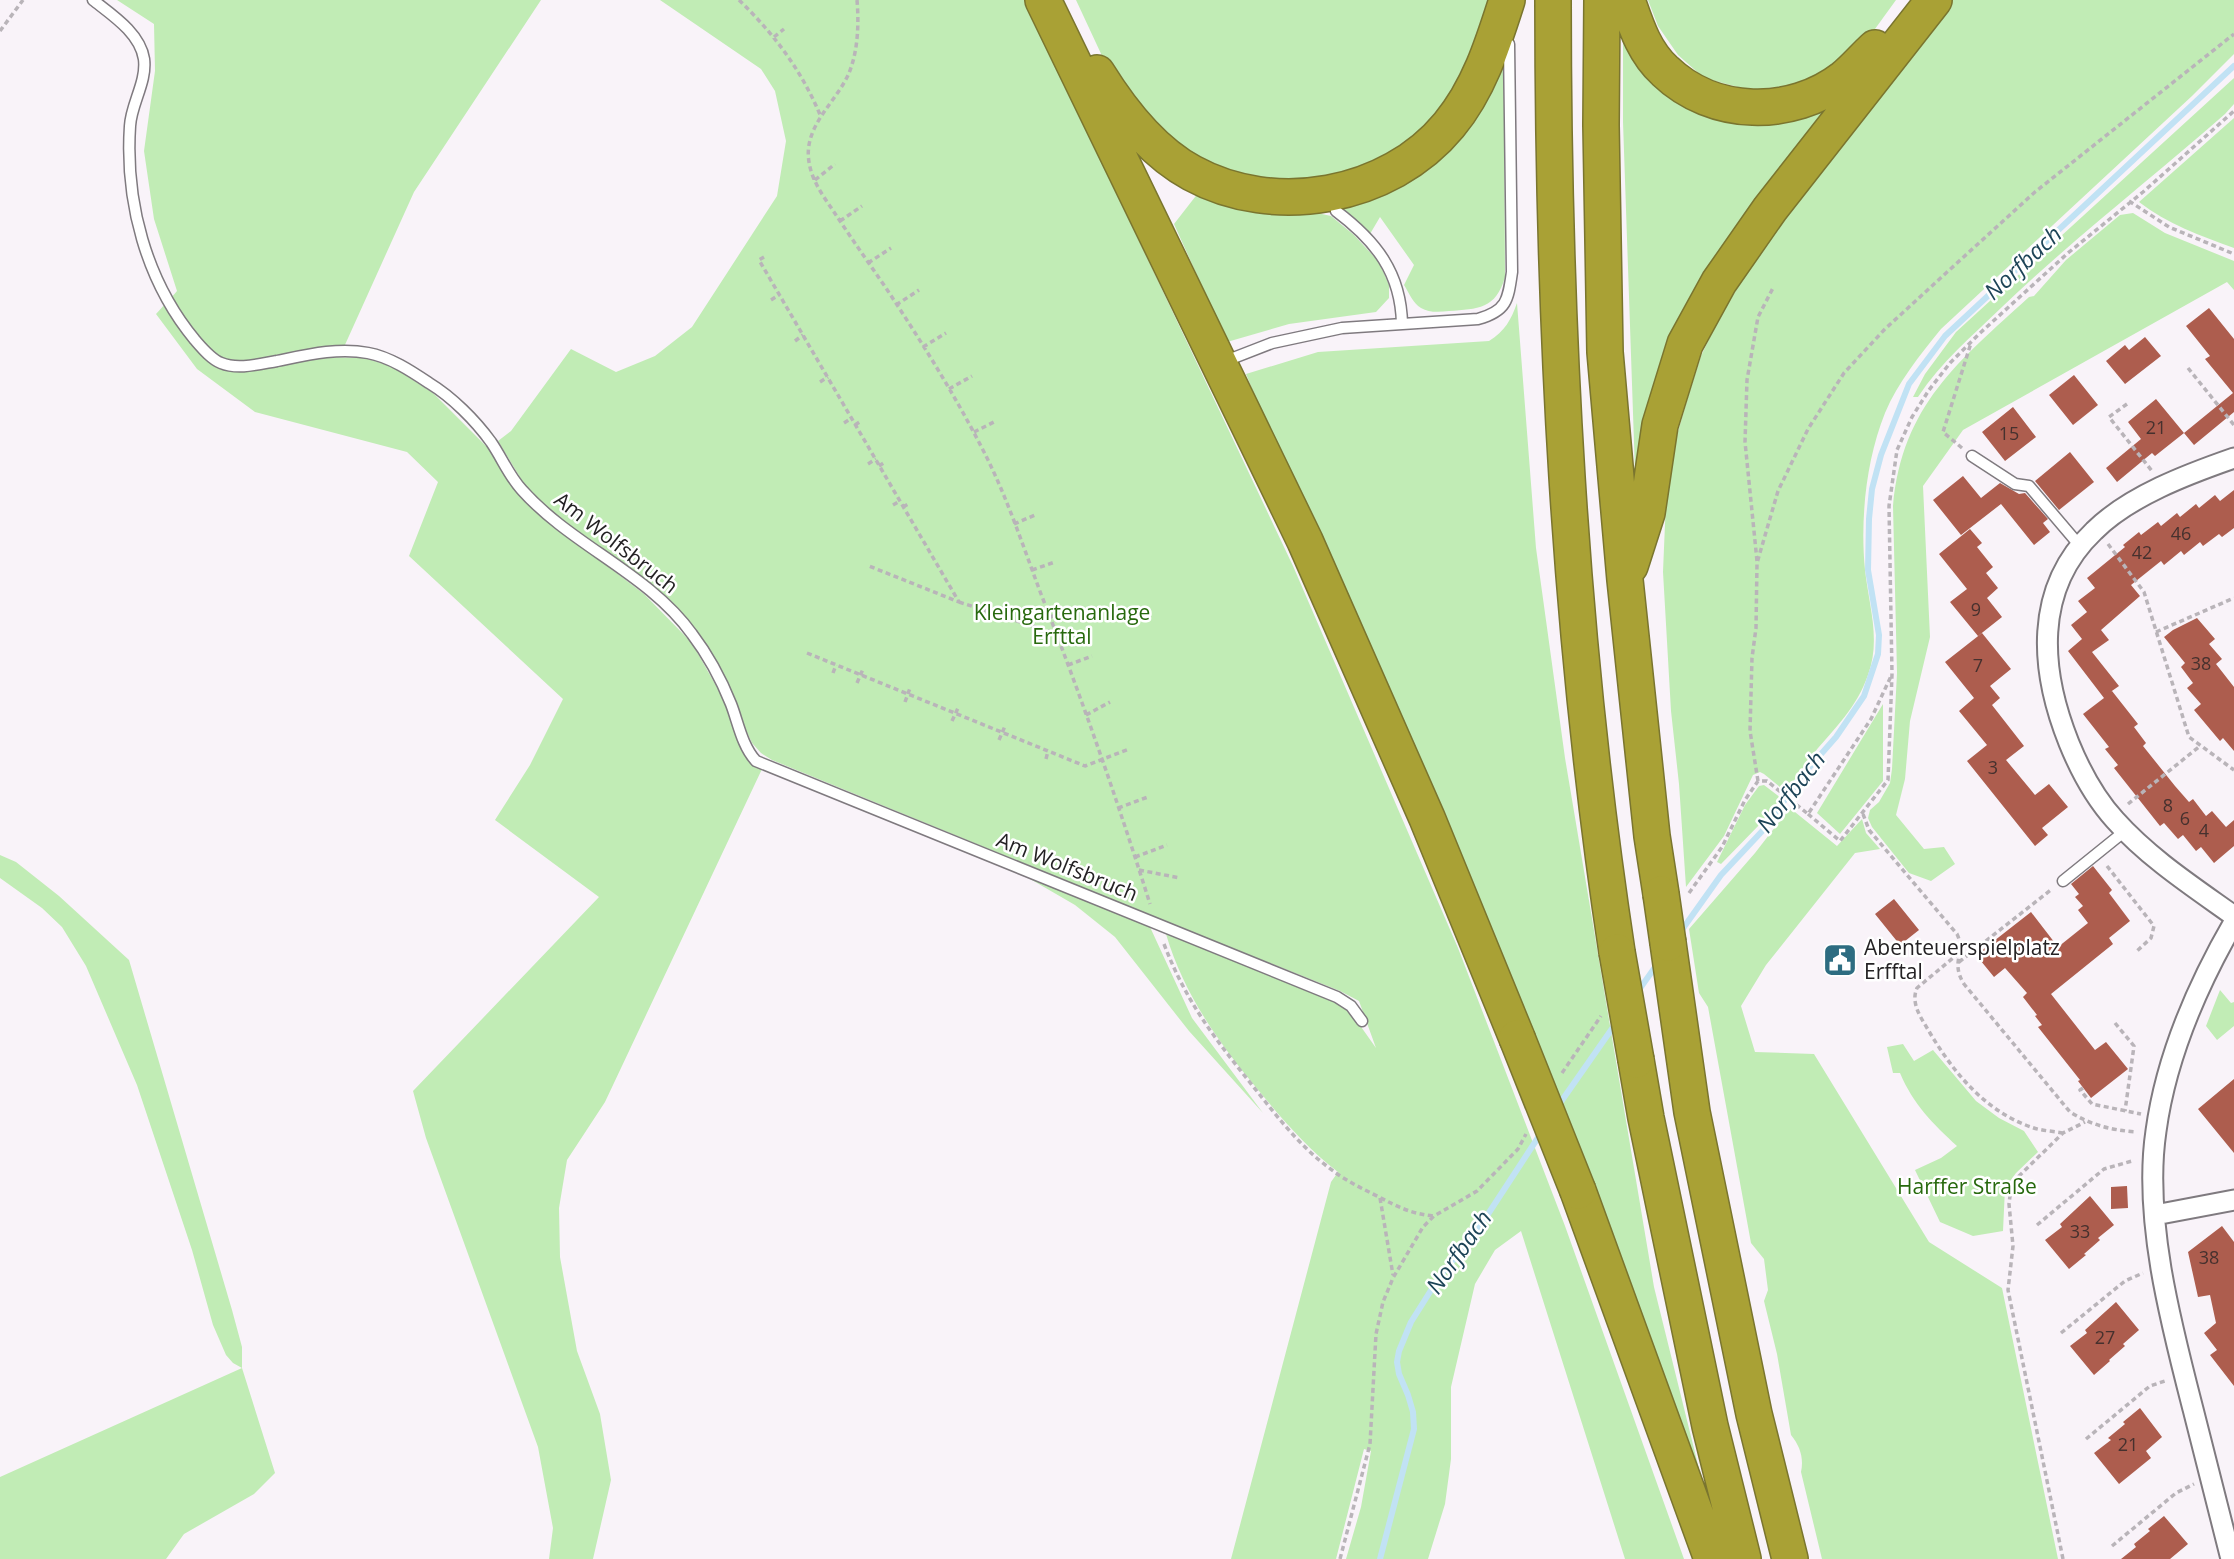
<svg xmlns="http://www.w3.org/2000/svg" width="2234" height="1559" font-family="'Open Sans',sans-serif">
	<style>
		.green { fill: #c1ecb5 }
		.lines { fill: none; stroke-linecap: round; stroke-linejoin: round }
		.stream { stroke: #c1e2f4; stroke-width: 6 }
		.building { fill: #ad5d4e }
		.lane-casing { stroke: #7f7a7f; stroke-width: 13 }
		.street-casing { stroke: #7f7a7f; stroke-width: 23 }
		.highway-casing { stroke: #7a752f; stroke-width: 38 }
		.path { stroke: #b9b4b9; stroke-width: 3.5; stroke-dasharray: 5 3.5; stroke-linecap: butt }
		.lane { stroke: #fff; stroke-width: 10 }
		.street { stroke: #fff; stroke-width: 19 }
		.highway { stroke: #a9a135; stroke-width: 35 }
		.highway-bridge-casing { stroke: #7a752f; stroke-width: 38; stroke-linecap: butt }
		.highway-bridge { stroke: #a9a135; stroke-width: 35 }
		.labels { text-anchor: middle; stroke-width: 5; stroke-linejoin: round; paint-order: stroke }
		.number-label { font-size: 18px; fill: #46312e }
		.street-label { font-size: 21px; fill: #242224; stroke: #fff }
		.park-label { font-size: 21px; fill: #27690d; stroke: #fff }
		.poi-label { font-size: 21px; fill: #242224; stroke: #fff; text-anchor: start }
		.water-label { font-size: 23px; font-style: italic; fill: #1d4457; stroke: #fff }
	</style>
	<rect width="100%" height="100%" fill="#f9f3f9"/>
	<path class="green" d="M117,0h424l-127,192 -70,155h-19l-77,14 -24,-2 -8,-4 -18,-16 -27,-41 6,-7 -23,-72 -10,-68 11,-80 -1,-47z
		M660,0h365l268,566 165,382 107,278 119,333h-59l-104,-328 -26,19 -20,34 -24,103v72l-6,45 -17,55h-82l15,-52 10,-56 -7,-2 -28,110h-105l100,-377 7,-10c-30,-23 -55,-52 -79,-81 -40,-48 -75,-96 -93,-157l167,65 19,15 24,34 -17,-47 -19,-10 -173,-69 -395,-162 -11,-7 -9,-10 -12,-26 -73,-117 -23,-20 -56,-38 -46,-38 -15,-15 -29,-48 13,-10 60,-82 45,23 39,-16 37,-29 85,-131 9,-55 -11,-50 -14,-22z
		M1076,0h415l-31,83 -39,50 -46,30 -62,18 -64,-1 -52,-21 -48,-37 -46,-64z
		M1648,0h248l-29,40 -28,31 -44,14 -46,5 -45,-12 -26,-23 -20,-29z
		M1946,0h288v54l-42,42 -251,233c-21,26 -43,53 -56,84 -19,47 -25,107 -20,157 4,36 16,70 3,105 -11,32 -33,53 -54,78 -10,13 -19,26 -28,39l-22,-18 -4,-2 -7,3 -29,61 -38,51 -7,-103 -8,-73 -8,-139 3,-72 8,-55 15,-51 12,-38 16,-34 33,-55 47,-70z
		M1623,27l99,85 138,-44 -87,116 -134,287h-4l-12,-349z
		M1504,52l1,225c-9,32 -27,32 -56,34 -9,1 -20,2 -28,-3 -8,-5 -12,-15 -17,-23l10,-20 -34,-48 -10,17 -31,-28z
		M2234,78v26l-9,10c-74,65 -152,125 -223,193 -30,29 -61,55 -84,90h-5l12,-23 31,-42z
		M2234,118v130c-33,-12 -67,-24 -95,-46z
		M1202,188l129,28 23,19 25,27 10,23v13l-13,14 -87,12 -62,18 -53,-118z
		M2133,213l32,20 69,28v29l-7,-8 -264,148 -40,56 7,151 -20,84 -5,58 -9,36 28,34 20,-2 11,17 -24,17 -22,-8 -37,-46 -4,-9 2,-8 9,-8 11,-19 2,-14 5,-96 -4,-167c9,-101 66,-145 136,-209l5,-1 32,-36 54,-45z
		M166,303l51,63 15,6 91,-15 42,1 28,9 40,26 55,55 25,40 29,28 102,78 48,49 36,64 22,51 12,11 -157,333 -38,58 -8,48 1,49 17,94 23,63 11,66 -18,79h-44l4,-31 -15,-81 -112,-309 -13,-47 186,-194 -104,-77 35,-55 33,-66 -154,-143 29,-74 -31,-30 -152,-40 -58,-43 -41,-55z
		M1517,303l19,245 29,210 89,529 52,210 -460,-1123 72,-22 171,-11c16,-10 22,-21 28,-38z
		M1883,704v77l-43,53 -23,-21z
		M1764,785l17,13 -19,24 -41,42 -4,-2 28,-57 14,-19z
		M1790,808l47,38 25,-27 4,14 14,16 -25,4 -89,112 -25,41 14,46 59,2 115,188 73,46 56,271h-236l-21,-87c3,-14 -1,-26 -10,-37l-14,-81 -13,-53 4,-11 -4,-31 -13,-16 -43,-236 -9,-14 -10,-64 66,-76z
		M0,855l16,7 43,34 70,64 103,350 10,37v21l33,105 -21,21 -70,40 -18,25h-166v-82l242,-109 -9,-5 -7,-8 -13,-30 -21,-75 -55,-165 -51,-119 -24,-39 -20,-19 -42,-30z
		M1025,876l125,51 42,91 71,95 -74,-82 -74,-94 -40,-32z
		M2220,990l11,13 3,-1v24l-17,14 -11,-14z
		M1903,1044l11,17 19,-11 43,51 23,17 25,13 14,21 -22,21 -11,15 -2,43 -30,5 -33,-14 -25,-52 26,-12 16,-12c-24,-22 -44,-42 -57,-73h-7l-6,-26z"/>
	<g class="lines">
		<path class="stream" d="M1679,934l42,-59 45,-48 34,-49 36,-41 28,-41 14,-42 1,-19 -11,-65 1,-51 3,-30 9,-34 28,-71 36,-48 289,-270
			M1636,994l22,-31
			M1558,1106l58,-83
			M1380,1559l34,-130 -1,-17 -5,-17 -9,-21 -2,-12 2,-11 12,-29 29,-46 35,-42 66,-101"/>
	</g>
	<path class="building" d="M2209,308l25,31v73l-40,33 -10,-12 49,-40 -28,-34 5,-3 -24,-30z
		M2145,337l16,19 -36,28 -19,-23 19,-16 4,5z
		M2074,375l24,30 -25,20 -24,-30z
		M2156,399l28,34 -29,23 -3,-3 -35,29 -11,-14 35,-29 -13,-17z
		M2013,407l23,30 -31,24 -23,-29z
		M2070,452l24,30 -35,28 -24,-29z
		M1963,476l18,22 19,-15 19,11 6,-1 23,26 -5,4 7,9 -16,13 -33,-41 -40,31 -28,-35z
		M2234,490v38l-12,9 -3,-3 -16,12 -3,-4 -16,13 -3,-4 -17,14 -3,-4 -30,24 9,11 -39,34 8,10 -17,12 27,34 -10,7 3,-2 26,33 -4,3 12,16 -3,3 32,40 14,16 4,-3 13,17 6,-5 14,16 8,-7v26l-20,17 -13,-16 -5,4 -13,-16 -5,4 -14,-16 -4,3 -46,-58 4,-3 -13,-16 4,-2 -26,-33 21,-16 -36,-47 14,-12 -11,-14 16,-13 -9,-11 17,-13 -8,-10 38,-31 -2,-2 16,-13 2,3 17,-13 3,4 16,-13 3,4 16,-13 3,4 16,-13 5,6z
		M1970,529l12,14 -5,4 16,20 -7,6 12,15 -11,10 15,19 -24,19 -28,-34 17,-13 -28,-35z
		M2197,618l18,21 -6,5 13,15 -6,5 18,23v64l-11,-13 -3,3 -26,-31 7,-6 -14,-16 6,-5 -12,-16 4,-4 -21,-26 9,-7z
		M1982,633l29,36 -21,17 10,12 -8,7 32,41 -18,14 29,35 14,-11 19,23 -26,21 6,7 -13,11 -68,-85 20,-16 -28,-34 15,-13 -29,-36z
		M2093,866l19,24 -3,3 21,28 -21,17 4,6 -62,50 44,56 11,-8 22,27 -37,29 -13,-17 2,-1 -42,-53 4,-2 -7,-9 2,-1 -14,-18 4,-4 -22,-25 -11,9 -18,-22 55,-43 27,35 30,-24 -10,-13 5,-4 -8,-9 4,-3 -8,-10z
		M1894,899l25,31 -19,15 -25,-31z
		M2234,1079v74l-36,-44z
		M2127,1186l1,22 -17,1v-22z
		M2090,1196l24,29 -16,13 2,2 -16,14 2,1 -17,14 -24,-29 17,-13 -2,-3z
		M2222,1226l12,16v144l-24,-31 7,-5 -13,-17 12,-10 -6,-28 -12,2 -10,-45z
		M2116,1302l23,28 -16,14 2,2 -16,14 1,1 -16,14 -24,-29 17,-13 -2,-3z
		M2140,1408l22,29 -16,14 5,7 -32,26 -25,-31 17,-13 -3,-2 17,-14 -2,-2z
		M2164,1516l24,28 -18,15h-49l15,-12 -2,-3 16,-13 -2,-2z"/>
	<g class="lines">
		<g class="lane-casing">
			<path id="lane" d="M93,0c19,15 47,33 51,59 3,23 -13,45 -14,67 -5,76 16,155 65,214 7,8 16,19 26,23 17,7 38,1 56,-2 29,-6 61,-14 91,-8 22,4 43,18 61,30 23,14 46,37 62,59 11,16 18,34 31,48 50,56 126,83 170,144 16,21 29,45 39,70 7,18 11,42 25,57l581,236 14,9 11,15
				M1336,211c40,30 65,62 66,113
				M1223,362l49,-19 70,-15 136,-9c29,-8 30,-19 34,-47l-3,-228
				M1972,456l43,28 14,2 51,60
				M2063,881l62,-50"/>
		</g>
		<g class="street-casing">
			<path id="street" d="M2234,458c-46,16 -105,38 -140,73 -61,58 -54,140 -25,212 11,27 26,55 46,77 34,38 77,66 119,96
				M2155,1215l79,-15
				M2231,1559c-13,-50 -25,-100 -38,-150 -22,-85 -50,-191 -37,-278 10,-74 41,-145 78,-209"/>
		</g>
		<g class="highway-casing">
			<path id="highway" d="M1043,0l262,541 122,277 90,220
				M1553,0c0,318 16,637 64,952
				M1602,0l-1,125 4,227 20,228 27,256 9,58
				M1627,0c9,26 17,52 38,71 48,46 126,48 179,7 11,-9 21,-21 31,-30
				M1097,73c23,37 56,79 95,100 82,45 197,25 257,-48 30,-36 44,-81 58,-125
				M1630,566l17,-53 13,-88 25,-81 34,-62 51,-73 164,-209
				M1668,943l24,169 62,302 36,145
				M1636,1060l10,58 64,308 33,133
				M1578,1191l134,368"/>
		</g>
		<path class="path" d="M739,0c36,35 63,71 82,117
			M857,0c2,24 1,51 -8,73 -13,30 -46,53 -40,89 3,21 18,39 29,56 16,24 32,47 48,70 35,53 69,107 98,164 23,45 39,94 57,142 40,102 76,205 109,310
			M0,31l23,-31
			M774,37l10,-8
			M815,180l20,-16
			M2129,201l40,26 65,27
			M840,221l22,-15
			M764,257l-5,3 200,342 -90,-36
			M868,263l23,-15
			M771,300l8,-5
			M896,305l23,-15
			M795,341l8,-6
			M923,347l23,-14
			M2188,368l46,57
			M820,382l8,-5
			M949,389l23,-13
			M2127,404l-18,13 43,54
			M844,423l8,-5
			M855,425l6,-4
			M974,432l22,-11
			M1962,448l-19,-16 28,-89
			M868,464l8,-5
			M879,466l6,-4
			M893,505l7,-4
			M903,507l7,-4
			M1014,524l21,-9
			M2108,544l36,48 45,145 45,33
			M1757,561l-12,-119 2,-62 11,-63 15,-29
			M1032,570l23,-8
			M959,602l98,32
			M1050,617l23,-8
			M2156,632l78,-34
			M807,653l278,113 44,-17
			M1068,665l24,-9
			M833,673l3,-8
			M857,683l6,-14
			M905,702l5,-14
			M1086,715l24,-13
			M952,721l6,-13
			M999,740l6,-14
			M1046,759l2,-8
			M1758,781l-8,-50 2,-73 4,-30 1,-65 21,-72 30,-62 36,-56 41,-44 72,-66 78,-71 199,-158
			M2128,804l72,-58
			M1118,808l30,-11
			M1808,814l32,27 48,-61 4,-106 -3,-168 8,-56 15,-33 17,-27 21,-27 29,-29 89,-81 75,-61 91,-81
			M1863,814l6,16 88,104c9,19 -7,28 7,50l106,128c21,13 41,18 66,20
			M1135,857l32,-12
			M2107,866l47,60 -3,12 -14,13
			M1139,870l41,8
			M1689,893l33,-46 23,-47 13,-19h9l41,33 63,-95 21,-45
			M1164,944c21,55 48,91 84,136 25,31 49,64 80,87 16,13 33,21 51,30 19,10 33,17 55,19
			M1959,953l-42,35c-7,16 5,31 13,45 24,40 55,78 101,94 10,4 22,4 32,6
			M1959,962l93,-73
			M2115,1023l19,23 -9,65
			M1562,1073l39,-57
			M2083,1088l-3,2 12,14 49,10
			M1380,1198l13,77
			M2037,1225l67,-56 28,-8
			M2061,1333l64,-52 18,-8
			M2086,1439l64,-53 15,-5
			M2112,1546l64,-53 18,-9
			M1340,1559l30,-115 6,-110 7,-32 10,-24 30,-51 11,-11 43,-25 41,-42 8,-15
			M2063,1559l-55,-269 5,-44 -4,-42 2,-16 8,-12 44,-43 22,-11"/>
		<use href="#lane" class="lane"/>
		<use href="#street" class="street"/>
		<use href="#highway" class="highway"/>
		<g class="highway-bridge-casing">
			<path id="highway-bridge" d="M1661,894l7,49
				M1617,952l19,108
				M1517,1038l61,153"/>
		</g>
		<use href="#highway-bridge" class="highway-bridge"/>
	</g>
	<defs>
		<g id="civic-square" transform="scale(1.75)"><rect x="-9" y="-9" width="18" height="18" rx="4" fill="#2d6c81" stroke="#fff"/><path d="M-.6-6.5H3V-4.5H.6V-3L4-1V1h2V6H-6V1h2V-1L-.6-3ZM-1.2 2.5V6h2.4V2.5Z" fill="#fff"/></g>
	</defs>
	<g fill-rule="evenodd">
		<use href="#civic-square" x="1840" y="960"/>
	</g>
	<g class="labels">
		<g class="number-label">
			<text x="2156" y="434">21</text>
			<text x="2009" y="440">15</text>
			<text x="2181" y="540">46</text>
			<text x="2142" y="559">42</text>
			<text x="1976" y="616">9</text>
			<text x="2201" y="670">38</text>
			<text x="1978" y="672">7</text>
			<text x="1993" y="774">3</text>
			<text x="2168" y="812">8</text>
			<text x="2185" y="825">6</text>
			<text x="2204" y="837">4</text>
			<text x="2080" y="1238">33</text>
			<text x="2209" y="1264">38</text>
			<text x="2105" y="1344">27</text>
			<text x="2128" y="1451">21</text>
		</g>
		<g class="street-label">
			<text transform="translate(616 543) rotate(38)" y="7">Am Wolfsbruch</text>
			<text transform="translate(1067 867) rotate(22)" y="7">Am Wolfsbruch</text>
		</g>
		<g class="park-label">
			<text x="1062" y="620">Kleingartenanlage<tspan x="1062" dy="24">Erfttal</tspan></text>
			<text x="1967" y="1194">Harffer Straße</text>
		</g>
		<g class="poi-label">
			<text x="1864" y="955">Abenteuerspielplatz<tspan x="1864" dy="24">Erfftal</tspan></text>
		</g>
		<g class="water-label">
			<text transform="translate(2023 263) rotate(-43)" y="8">Norfbach</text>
			<text transform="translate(1791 792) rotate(-52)" y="8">Norfbach</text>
			<text transform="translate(1459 1252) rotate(-55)" y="8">Norfbach</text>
		</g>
	</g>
</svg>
